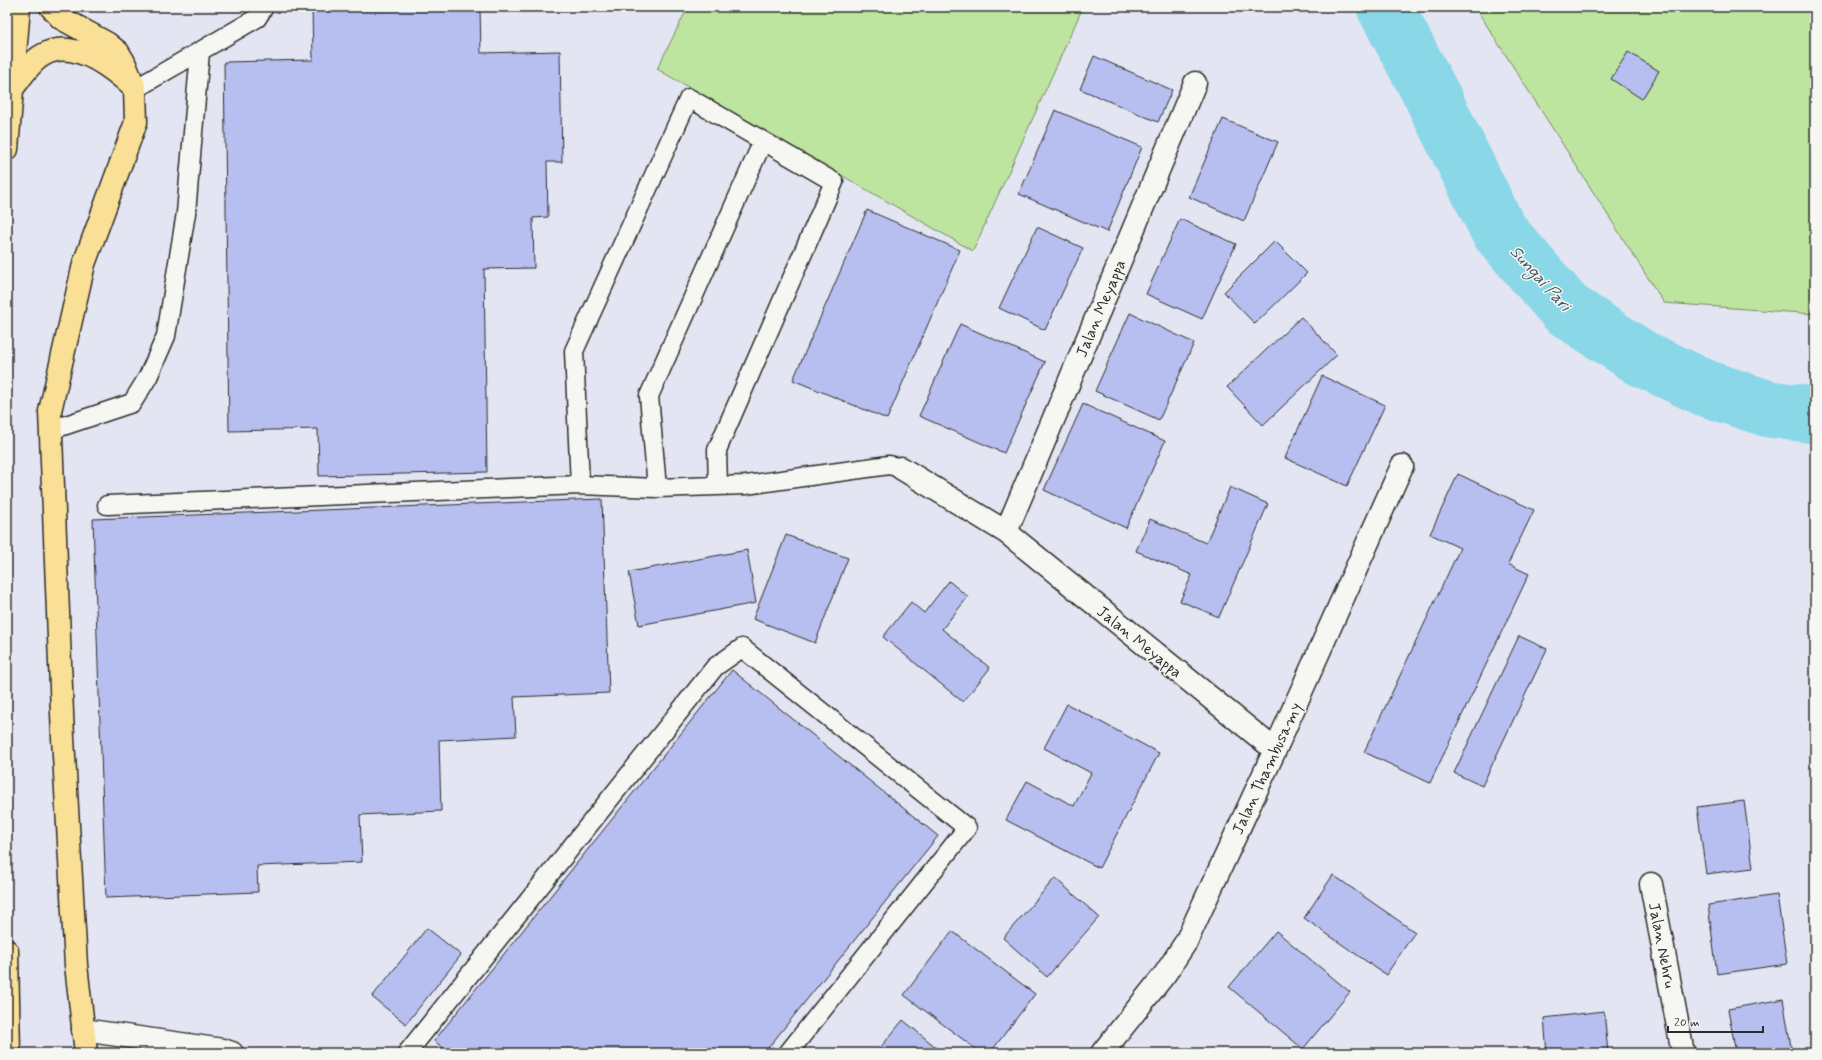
<svg xmlns="http://www.w3.org/2000/svg" width="1822" height="1060" font-family="Mynerve,sans-serif">
	<style>
		.green { fill: #bde5a0; stroke: #748866 }
		.lines { fill: none; stroke-linecap: round; stroke-linejoin: round }
		.river { stroke: #8ad7e8; stroke-width: 57 }
		.building { fill: #b7bff1; stroke: #2b2b2b }
		.lane-casing { stroke: #2b2b2b; stroke-width: 21 }
		.street-casing { stroke: #2b2b2b; stroke-width: 25 }
		.secondary-casing { stroke: #2b2b2b; stroke-width: 25 }
		.primary-casing { stroke: #2b2b2b; stroke-width: 25 }
		.lane { stroke: #f6f6f2; stroke-width: 18 }
		.street { stroke: #f6f6f2; stroke-width: 22 }
		.secondary { stroke: #f6f6f2; stroke-width: 22 }
		.primary { stroke: #fadf96; stroke-width: 22 }
		.labels { text-anchor: middle; stroke-width: 3; stroke-linejoin: round; paint-order: stroke }
		.street-label { font-size: 16px; fill: #2b2b2b; stroke: #f6f6f2 }
		.water-label { font-size: 17px; font-style: italic; fill: #43565a; stroke: #f6f6f2 }
	</style>
	<rect width="100%" height="100%" fill="#e3e6f2"/>
	<filter id="ink" filterUnits="userSpaceOnUse"><feTurbulence type="fractalNoise" baseFrequency=".025" numOctaves="2"/><feDisplacementMap in="SourceGraphic" scale="8" xChannelSelector="R" yChannelSelector="G"/><feConvolveMatrix kernelMatrix="1 2 1 2 8 2 1 2 1" color-interpolation-filters="sRGB"/></filter>
	<g filter="url(#ink)">
		<path class="green" d="M688,7h395l-110,244 -316,-182z
			M1475,7h340v307l-151,-11z"/>
		<g class="lines">
			<path class="river" d="M1385,7l47,89 67,135 67,78 75,49 64,30 64,21 46,6"/>
		</g>
		<path class="building" d="M312,7h168l1,46 79,-2 2,111h-15l1,55 -15,1 1,50 -50,1 3,203 -168,4 -1,-47 -89,2 -5,-369 89,-2z
			M1628,52l31,19 -17,28 -31,-20z
			M1094,56l78,34 -14,32 -78,-33z
			M1055,110l87,37 -35,85 -88,-38z
			M1223,119l55,23 -34,79 -55,-24z
			M867,210l93,40 -73,169 -94,-39z
			M1180,219l56,25 -34,75 -56,-25z
			M1037,227l46,21 -38,82 -46,-22z
			M1275,241l32,32 -52,51 -31,-32z
			M1130,313l64,30 -35,77 -64,-29z
			M1301,317l36,38 -74,70 -36,-38z
			M960,324l85,38 -41,91 -85,-37z
			M1322,376l63,29 -38,81 -62,-28z
			M1083,404l82,37 -39,87 -82,-38z
			M1458,474l76,36 -26,54 21,10 -99,209 -66,-31 96,-204 -30,-14z
			M1230,487l38,17 -49,113 -39,-16 12,-26 -56,-24 14,-32 56,24z
			M602,499l7,194 -95,4 2,39 -77,4 2,71 -81,4 2,47 -105,4 1,26 -152,6 -13,-379z
			M786,535l62,23 -33,85 -62,-24z
			M747,550l9,53 -117,22 -10,-53z
			M949,581l19,16 -26,32 48,39 -27,34 -80,-65 28,-35 13,11z
			M1519,636l28,13 -65,137 -28,-13z
			M732,670l206,166 -174,217h-314l-16,-12z
			M1067,704l92,49 -60,115 -93,-48 21,-39 47,25 17,-33 -47,-25z
			M1815,736v46h-2z
			M1744,801l9,67 -47,6 -9,-67z
			M1333,875l82,57 -29,43 -82,-57z
			M1055,878l44,39 -52,60 -44,-39z
			M1777,895l10,69 -70,10 -9,-69z
			M427,928l34,27 -55,69 -34,-27z
			M952,931l83,63 -45,59h-9l-77,-58z
			M1276,931l74,61 -47,57 -74,-62z
			M1783,999l9,54h-56l-8,-44z
			M1604,1011l4,42h-61l-3,-35z
			M903,1020l40,33h-67z"/>
		<g class="lines">
			<g class="lane-casing">
				<path id="lane" d="M135,89l122,-71 7,-11
					M51,430l81,-27 16,-26 18,-41 20,-123 14,-161
					M580,485l-6,-134 115,-253 145,84 -117,268 1,36
					M657,488l-8,-92 114,-255
					M107,505l473,-20 77,3 89,-3 143,-20 12,3
					M407,1053l308,-386 27,-19 225,180 -179,225"/>
			</g>
			<g class="street-casing">
				<path id="street" d="M901,468l105,64 269,218
					M1006,532l189,-449
					M1651,884l32,169
					M1102,1053l63,-79 21,-32 89,-192 127,-284"/>
			</g>
			<g class="secondary-casing">
				<path id="secondary" d="M83,1030l140,20 9,3"/>
			</g>
			<g class="primary-casing">
				<path id="primary" d="M51,7l10,11 47,26 10,8 6,10 11,27 1,33 -52,142 -34,147 13,327 13,227 10,88
					M12,89c9,-11 18,-27 31,-34 30,-18 69,13 90,32
					M7,149l12,-142
					M7,951l2,102"/>
			</g>
			<use href="#lane" class="lane"/>
			<use href="#street" class="street"/>
			<use href="#secondary" class="secondary"/>
			<use href="#primary" class="primary"/>
		</g>
	</g>
	<g class="labels">
		<g class="street-label">
			<text transform="translate(1100 308) rotate(-67)" y="6">Jalan Meyappa</text>
			<text transform="translate(1140 641) rotate(39)" y="6">Jalan Meyappa</text>
			<text transform="translate(1266 768) rotate(-65)" y="6">Jalan Thambusamy</text>
			<text transform="translate(1663 945) rotate(79)" y="6">Jalan Nehru</text>
		</g>
		<g class="water-label">
			<text transform="translate(1541 278) rotate(48)" y="6">Sungai Pari</text>
		</g>
	</g>
	<rect width="1822" height="1060" fill="none" stroke="#f6f6f2" stroke-width="24"/>
	<rect x="12" y="12" width="1798" height="1036" fill="none" stroke="#2b2b2b" stroke-width="1.5" filter="url(#ink)"/>
	<path d="M1668 1026v6h95v-6" fill="none" stroke="#2b2b2b" stroke-width="2"/>
	<text x="1674" y="1026" font-size="12" fill="#2b2b2b" stroke="#f6f6f2" stroke-width="3" paint-order="stroke">20 m</text>
</svg>
